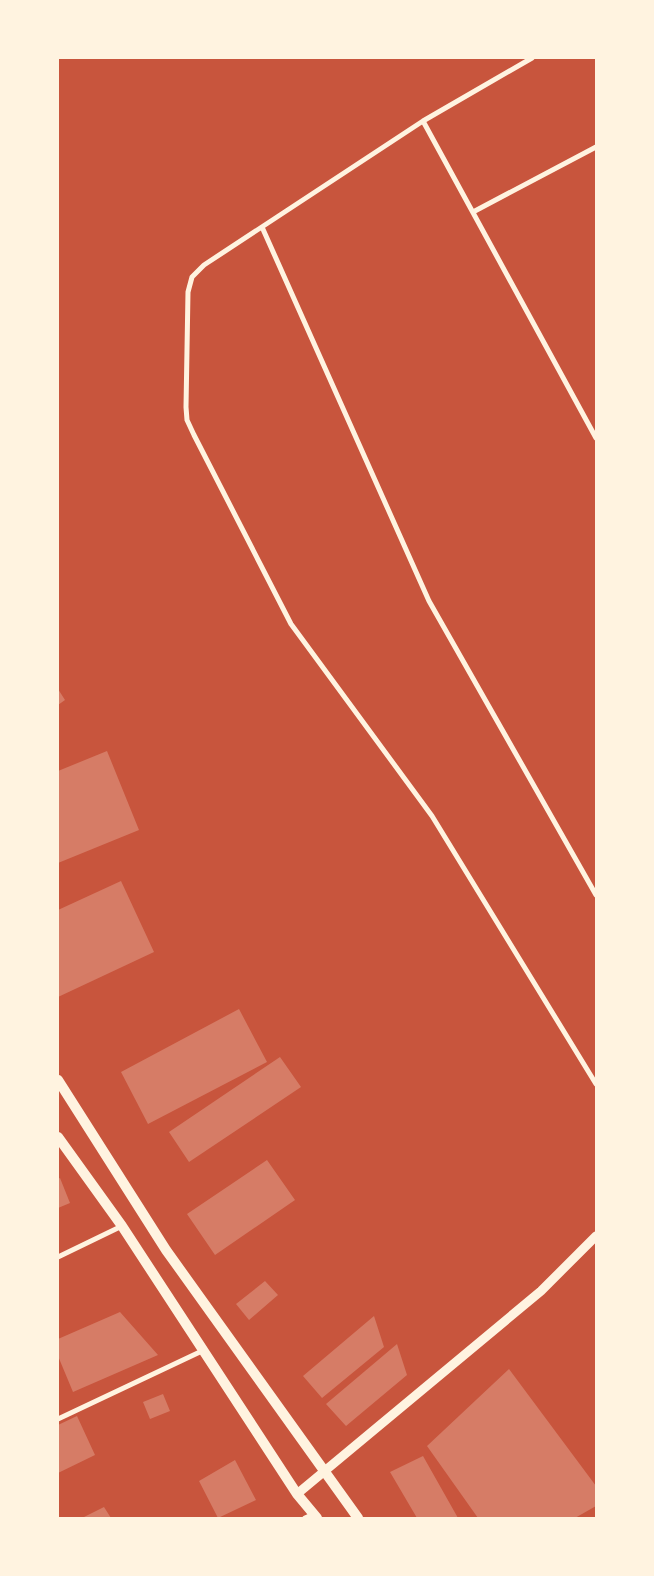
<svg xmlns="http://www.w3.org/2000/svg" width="654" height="1576" font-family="'PT Sans Narrow',sans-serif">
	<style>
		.building { fill: #d67c66 }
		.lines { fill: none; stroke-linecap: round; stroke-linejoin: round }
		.minor { stroke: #fff3e0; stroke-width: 5 }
		.tertiary { stroke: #fff3e0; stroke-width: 9 }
		.secondary { stroke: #fff3e0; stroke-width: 10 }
	</style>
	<rect width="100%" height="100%" fill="#c8553d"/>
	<path class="building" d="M58,689l7,11 -7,5z
		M107,751l32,79 -81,33v-92z
		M121,881l33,71 -96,45v-87z
		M239,1009l28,53 -119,62 -27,-52z
		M280,1057l21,30 -112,75 -20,-30z
		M267,1160l28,40 -80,55 -28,-41z
		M60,1178l10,25 -12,5v-29z
		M265,1281l13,14 -29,25 -13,-16z
		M120,1312l38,43 -85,37 -15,-36v-17z
		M374,1316l10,31 -62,51 -19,-22z
		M397,1344l10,31 -61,51 -20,-22z
		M509,1369l87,117v20l-21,12h-97l-51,-72z
		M163,1394l7,17 -20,8 -7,-17z
		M77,1416l18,39 -37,18v-48z
		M423,1456l35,62h-41l-27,-46z
		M235,1460l21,40 -38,18 -19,-37z
		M104,1507l7,11h-29z"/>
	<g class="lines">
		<path class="minor" d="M532,58l-109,63 -219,144 -12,12 -4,15 -2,115 1,13 7,15 97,189 141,192 164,268
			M423,121l173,317
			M473,212l123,-65
			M262,227l167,374 167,294
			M58,1257l64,-31
			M58,1419l144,-68
			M305,1518l9,-4"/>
		<path class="tertiary" d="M297,1494l244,-203 55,-55"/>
		<path class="secondary" d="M58,1080l108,170 192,268
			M58,1137l64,89 175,268 20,24"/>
	</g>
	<rect width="654" height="1576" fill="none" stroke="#fff3e0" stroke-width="118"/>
</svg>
